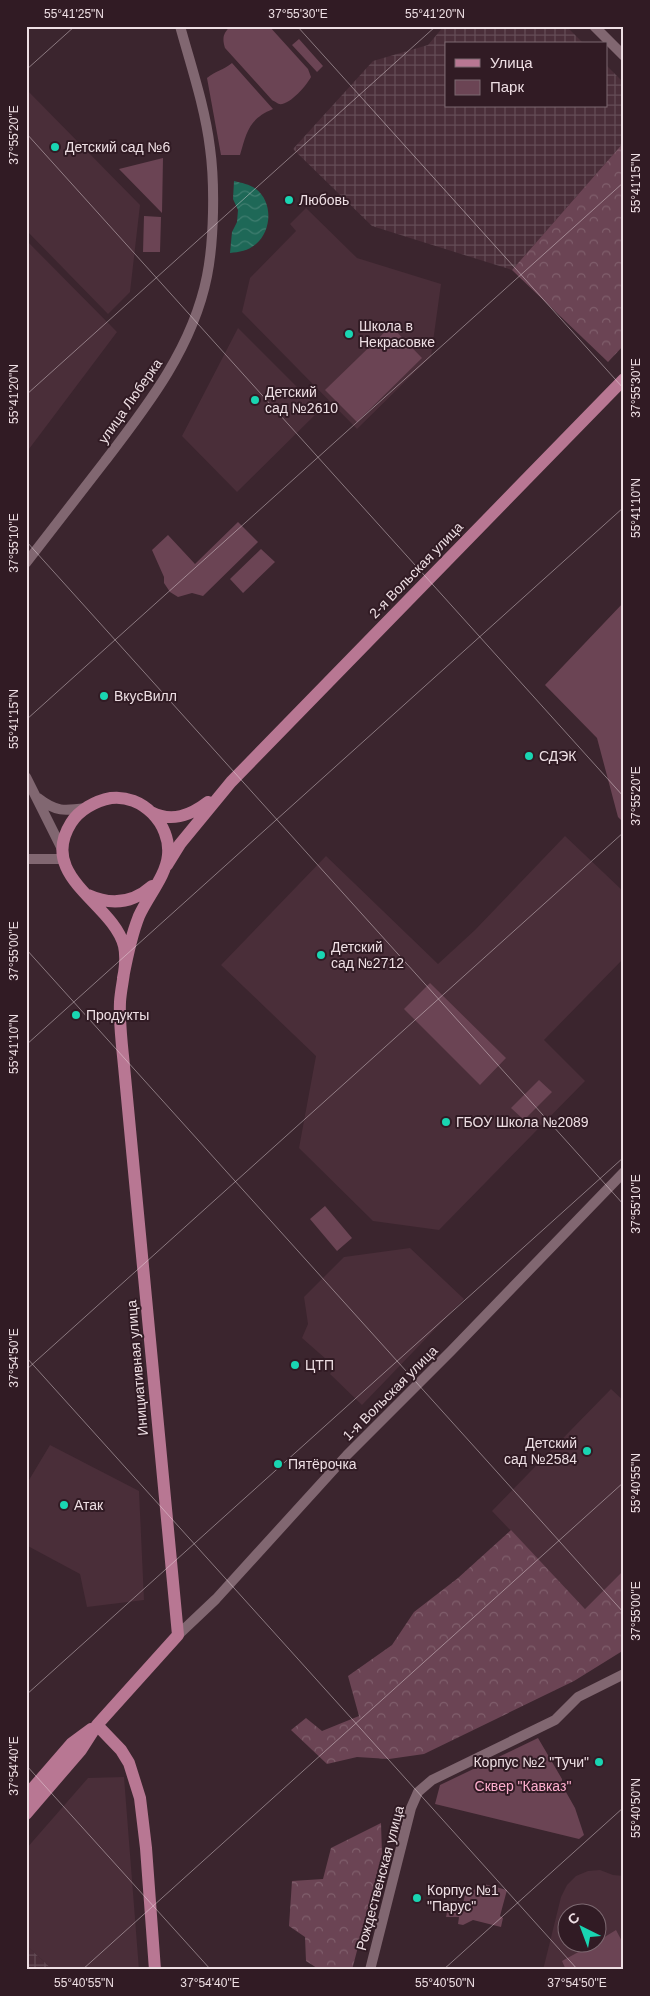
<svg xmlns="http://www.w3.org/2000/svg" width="650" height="1996" font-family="Arial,sans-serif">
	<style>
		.built { fill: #4a2e39; fill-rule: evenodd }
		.industrial { fill: url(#industrial-grid) }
		.forest { fill: url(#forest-crowns) }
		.green { fill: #6b4454 }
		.water { fill: url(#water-waves) }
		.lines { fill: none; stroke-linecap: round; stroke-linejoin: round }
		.minor { stroke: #816771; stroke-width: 10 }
		.major { stroke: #b87793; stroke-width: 12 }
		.ticks { fill: none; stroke: #eedfe4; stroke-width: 1; stroke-opacity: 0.45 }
		.poi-dot { fill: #19d5b2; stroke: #311b24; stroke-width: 2 }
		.labels { text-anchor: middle; stroke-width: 4; stroke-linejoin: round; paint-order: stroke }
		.poi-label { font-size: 14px; fill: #eedfe4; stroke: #311b24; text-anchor: start }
		.street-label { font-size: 14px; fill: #eedfe4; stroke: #311b24 }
		.park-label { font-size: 14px; fill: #ffafcf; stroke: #311b24 }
		.neatline { fill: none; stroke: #eedfe4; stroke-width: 2 }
		.ticks-label { font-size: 12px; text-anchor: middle; fill: #eedfe4 }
	</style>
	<defs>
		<pattern id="industrial-grid" width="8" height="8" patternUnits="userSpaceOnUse" patternTransform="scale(1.25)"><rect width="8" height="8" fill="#4a2e39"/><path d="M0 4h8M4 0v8" fill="none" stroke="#644c56"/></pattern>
		<pattern id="forest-crowns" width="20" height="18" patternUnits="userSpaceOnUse" patternTransform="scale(1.25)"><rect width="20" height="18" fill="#6b4454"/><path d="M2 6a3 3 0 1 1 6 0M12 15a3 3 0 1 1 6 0" fill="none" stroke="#805f6c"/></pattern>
		<pattern id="water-waves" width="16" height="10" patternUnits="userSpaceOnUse" patternTransform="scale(1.25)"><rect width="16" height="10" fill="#1e6857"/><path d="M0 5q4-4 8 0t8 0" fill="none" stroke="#3f7d6f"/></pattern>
	</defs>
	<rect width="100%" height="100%" fill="#3b252e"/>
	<path class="built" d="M26,89l114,116 -10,87 -22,22 -82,-84z
		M306,208l51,50 84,26 -10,72 -74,73 -115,-117 8,-34 46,-47 -6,-7z
		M26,240l91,92 -91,121z
		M238,328l82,82 -83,82 -55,-56z
		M565,836l59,56v66l-80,82 41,41 -146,149 -66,-9 -74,-73 17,-92 -95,-91 105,-109 112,108 37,-34z
		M410,1248l54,51 -102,106 -32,-31 5,-7 -33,-29 6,-14 -4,-27 40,-40z
		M611,1389l13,12v169l-39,39 -93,-98z
		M50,1445l89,46 5,109 -57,7 -7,-33 -54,-29v-60z
		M124,1777l15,193h-86l-27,-25v-96l62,-71z
		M600,1870l13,5 11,1v94h-81l18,-73 6,-12 9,-9 12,-5zM568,1914h30v30h-30z"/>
	<path class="industrial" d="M444,26h122l18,18h-138v62h160v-41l18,18v59l-112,128 -140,-44 -79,-77 80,-88 55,-16z
		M26,1945l27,25h-27z"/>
	<path class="forest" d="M624,142v203l-16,17 -96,-92z
		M511,1530l74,79 39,-39v80l-50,31 -150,73 -35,5 -32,-2 -30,7 -36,-34 15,-12 16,13 37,-15 -11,-40 44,-31 22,-33 44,-34z
		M381,1823l1,31 -30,116h-32l-14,-9 -1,-24 -16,-11 3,-45 31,-2 8,-31z"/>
	<path class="green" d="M231,26h38l39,43 3,8c-4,8 -22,29 -32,27 0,0 -7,-4 -7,-4l-47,-52c-3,-10 -2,-15 6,-22z
		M299,39l24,27 -6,6 -25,-27z
		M232,63l41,46c-24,10 -26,22 -33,46h-19l-14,-77c8,-7 17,-8 25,-15z
		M163,158l-1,55 -43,-44z
		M144,216l17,1 -1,35h-17z
		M391,326l31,32 -65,64 -32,-32z
		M238,522l20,20 -55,54 -11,-3 -14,4 -8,-5 -6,-9v-6l-12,-27 16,-15 27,29z
		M261,549l14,13 -32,31 -13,-14z
		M624,602v221l-6,-6 -21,-79 -52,-53z
		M430,983l76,75 -26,27 -76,-76z
		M539,1080l13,12 -28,28 -13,-12z
		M325,1206l27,32 -15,13 -27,-32z
		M538,1738l24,41v6l13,23 9,27 -5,4 -144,-35 5,-19z
		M484,1884l23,6 -7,26 3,2 -2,9 -28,-7 -10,5 -5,-1 1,-7h-13l3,-14h14l2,-8z
		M616,1930l8,15v25h-58l-4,-9 31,-17h5v-3z"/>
	<path class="water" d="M234,181c8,2 15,3 22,8 17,13 16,41 0,55 -8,7 -17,8 -26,9l2,-21 5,-10 1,-12 -5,-11z"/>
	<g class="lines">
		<path class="minor" d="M594,26l30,30
			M26,563c26,-34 53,-68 79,-102 43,-56 88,-114 102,-185 7,-35 8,-92 3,-128 -5,-41 -19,-82 -30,-122
			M26,777l37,74
			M38,798c18,14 26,13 48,10
			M26,859h38
			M178,1635l38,-36 131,-144 104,-104 173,-179
			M370,1970l41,-162 7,-16 14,-12 123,-60 23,-23 46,-23"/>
		<path class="major" d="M151,812c21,11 40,3 57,-10
			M167,865l13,-21 51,-62 393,-403
			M88,895c24,11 45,8 64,-9
			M97,1725l24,25 8,13 11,35 6,50 9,122
			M26,1796l46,-53 19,-14
			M26,1814l55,-64 16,-25 81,-90 -54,-569c-2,-21 -5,-43 -4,-64 1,-18 8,-38 4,-56 -11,-43 -87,-69 -53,-123 8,-13 24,-22 40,-25 31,-4 60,26 57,57 -2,21 -20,41 -29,61 -8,20 -12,41 -16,62"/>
	</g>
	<path class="ticks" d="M297,26l327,363M26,70l49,-44M26,133l598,664M26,395l410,-369M26,541l598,664M26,720l598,-538M26,949l598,664M26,1045l598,-538M26,1357l552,613M26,1370l598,-538M26,1695l598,-538M26,1765l185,205M82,1970l542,-488M443,1970l181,-163"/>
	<g class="poi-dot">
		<circle cx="55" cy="147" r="5"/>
		<circle cx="289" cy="200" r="5"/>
		<circle cx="349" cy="334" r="5"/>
		<circle cx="255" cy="400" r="5"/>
		<circle cx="104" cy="696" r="5"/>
		<circle cx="529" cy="756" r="5"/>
		<circle cx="321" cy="955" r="5"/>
		<circle cx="76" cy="1015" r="5"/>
		<circle cx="446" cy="1122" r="5"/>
		<circle cx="295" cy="1365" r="5"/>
		<circle cx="587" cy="1451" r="5"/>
		<circle cx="278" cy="1464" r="5"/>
		<circle cx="64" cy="1505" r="5"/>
		<circle cx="599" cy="1762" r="5"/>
		<circle cx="417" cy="1898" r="5"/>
	</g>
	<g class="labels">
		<g class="poi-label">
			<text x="65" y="152">Детский сад №6</text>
			<text x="299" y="205">Любовь</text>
			<text x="359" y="331">Школа в<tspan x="359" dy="16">Некрасовке</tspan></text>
			<text x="265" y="397">Детский<tspan x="265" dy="16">сад №2610</tspan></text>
			<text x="114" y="701">ВкусВилл</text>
			<text x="539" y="761">СДЭК</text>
			<text x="331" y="952">Детский<tspan x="331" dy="16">сад №2712</tspan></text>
			<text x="86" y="1020">Продукты</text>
			<text x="456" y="1127">ГБОУ Школа №2089</text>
			<text x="305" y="1370">ЦТП</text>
			<text x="577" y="1448" text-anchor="end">Детский<tspan x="577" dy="16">сад №2584</tspan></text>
			<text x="288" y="1469">Пятёрочка</text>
			<text x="74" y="1510">Атак</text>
			<text x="589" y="1767" text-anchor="end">Корпус №2 "Тучи"</text>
			<text x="427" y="1895">Корпус №1<tspan x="427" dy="16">"Парус"</tspan></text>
		</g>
		<g class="street-label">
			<text transform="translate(130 401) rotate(-55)" y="5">улица Люберка</text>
			<text transform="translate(416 570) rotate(-46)" y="5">2-я Вольская улица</text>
			<text transform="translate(137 1368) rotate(-95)" y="5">Инициативная улица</text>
			<text transform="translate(390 1393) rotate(-45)" y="5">1-я Вольская улица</text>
			<text transform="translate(380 1878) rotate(-75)" y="5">Рождественская улица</text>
		</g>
		<g class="park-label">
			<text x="523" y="1791">Сквер "Кавказ"</text>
		</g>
	</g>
	<rect width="650" height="1996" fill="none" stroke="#311b24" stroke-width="55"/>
	<rect x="445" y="42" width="162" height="65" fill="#311b24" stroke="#7d6971"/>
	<rect x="455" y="59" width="25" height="8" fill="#b87793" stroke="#7d6971"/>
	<text x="490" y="68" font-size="15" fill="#eedfe4">Улица</text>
	<rect x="455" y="80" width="25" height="15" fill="#6b4454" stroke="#7d6971"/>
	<text x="490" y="92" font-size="15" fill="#eedfe4">Парк</text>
	<g transform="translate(582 1928) rotate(318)"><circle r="24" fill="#311b24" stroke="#7d6971"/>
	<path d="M0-4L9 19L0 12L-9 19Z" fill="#19d5b2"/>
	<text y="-8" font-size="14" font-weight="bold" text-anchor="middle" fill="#eedfe4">С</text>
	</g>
	<rect x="28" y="28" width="594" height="1940" class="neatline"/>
	<g class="ticks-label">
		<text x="74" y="18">55°41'25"N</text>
		<text x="298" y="18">37°55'30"E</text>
		<text x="435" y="18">55°41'20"N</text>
		<text transform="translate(14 135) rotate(-90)" y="4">37°55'20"E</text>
		<text transform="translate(636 183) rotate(-90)" y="4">55°41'15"N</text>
		<text transform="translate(636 388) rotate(-90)" y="4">37°55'30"E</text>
		<text transform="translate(14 394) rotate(-90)" y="4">55°41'20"N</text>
		<text transform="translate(636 508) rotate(-90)" y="4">55°41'10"N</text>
		<text transform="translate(14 543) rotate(-90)" y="4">37°55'10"E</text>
		<text transform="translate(14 719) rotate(-90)" y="4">55°41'15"N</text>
		<text transform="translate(636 796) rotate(-90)" y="4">37°55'20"E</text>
		<text transform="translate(14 951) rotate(-90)" y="4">37°55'00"E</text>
		<text transform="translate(14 1044) rotate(-90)" y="4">55°41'10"N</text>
		<text transform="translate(636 1204) rotate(-90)" y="4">37°55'10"E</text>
		<text transform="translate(14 1358) rotate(-90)" y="4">37°54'50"E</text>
		<text transform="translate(636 1483) rotate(-90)" y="4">55°40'55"N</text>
		<text transform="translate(636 1611) rotate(-90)" y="4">37°55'00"E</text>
		<text transform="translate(14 1766) rotate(-90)" y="4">37°54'40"E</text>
		<text transform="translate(636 1808) rotate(-90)" y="4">55°40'50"N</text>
		<text x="84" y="1987">55°40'55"N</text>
		<text x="210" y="1987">37°54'40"E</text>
		<text x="445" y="1987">55°40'50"N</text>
		<text x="577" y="1987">37°54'50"E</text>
	</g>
</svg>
